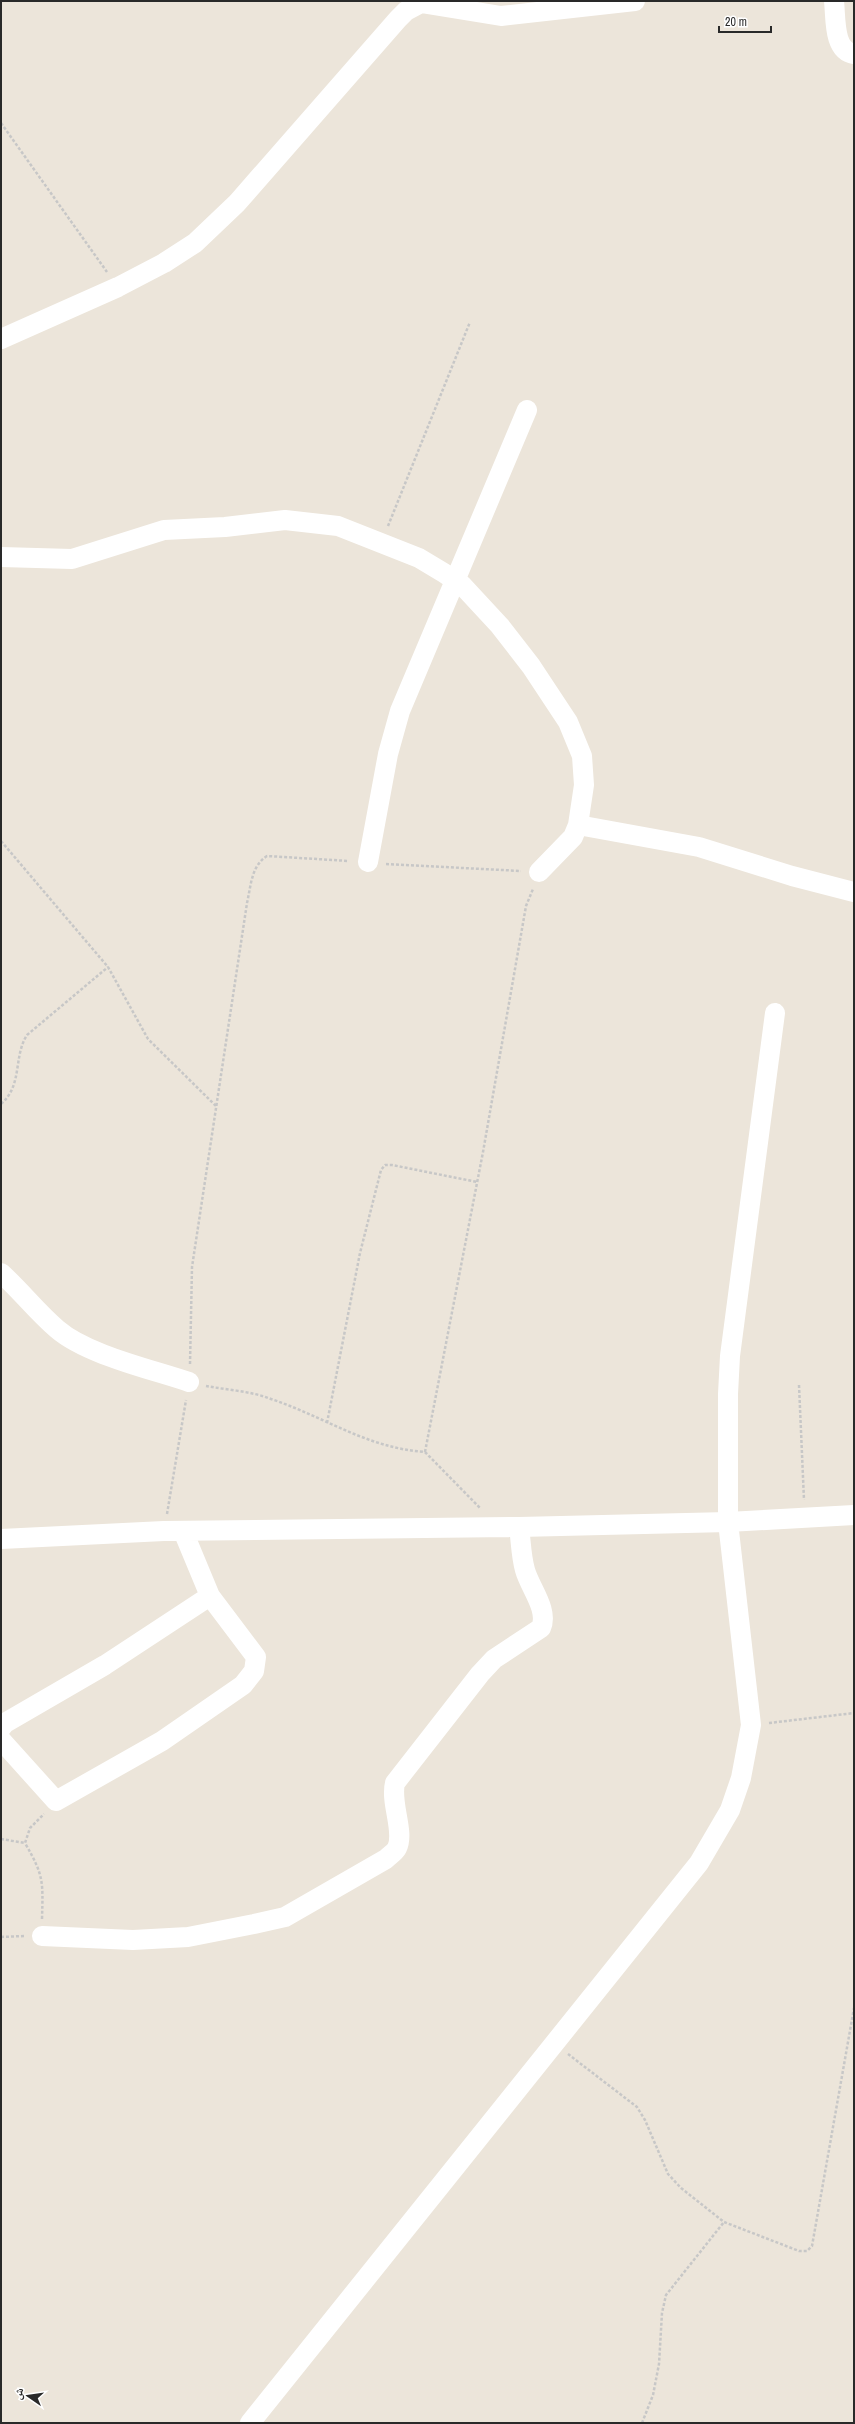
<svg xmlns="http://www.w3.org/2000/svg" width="855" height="2424" font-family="'Archivo Narrow','Noto Naskh Arabic',sans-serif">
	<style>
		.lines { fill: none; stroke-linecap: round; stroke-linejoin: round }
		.path { stroke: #c7c7c7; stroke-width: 2.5; stroke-dasharray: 3 2; stroke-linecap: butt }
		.street { stroke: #fff; stroke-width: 20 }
	</style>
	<rect width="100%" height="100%" fill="#ece5da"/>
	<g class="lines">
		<path class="path" d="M1,123l106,149
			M388,526l82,-204
			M1,841l107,126 40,72 68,67
			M386,864l135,7
			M1,1104c22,-19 12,-47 26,-69l81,-68
			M190,1364l2,-97 55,-364c4,-17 4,-37 20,-47l82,5
			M799,1385l5,115
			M206,1386c21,4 45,5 65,13 54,18 96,49 154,53l56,57
			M327,1423l33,-170 21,-83 4,-5h7l85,17
			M425,1452l58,-300 43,-246 7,-17
			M167,1514l19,-114
			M769,1723l85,-10
			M1,1839l24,4
			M42,1919c1,-38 2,-43 -17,-76l5,-15 14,-14
			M1,1937l23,-1
			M568,2054l69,53 8,13 23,54 13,14 43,34 75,29h8l5,-5 42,-238
			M642,2423l11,-28 6,-31 3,-51 4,-18 58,-73"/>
		<path class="street" d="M834,1c2,17 -1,50 20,53
			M1,339l117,-52 46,-24 31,-20 42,-40 161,-184 8,-8 15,-8 80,13 134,-15
			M1,557l71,2 92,-29 61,-3 60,-7 53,6 81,32 25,15 18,12 38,41 31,40 37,56 14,34 2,29 -6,40 -5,12 -34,35
			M578,825l121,22 93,29 62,16
			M368,862l20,-108 12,-43 127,-301
			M1,1273c20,18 36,39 56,56 30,26 94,40 132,53
			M1,1539l163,-8 355,-4 209,-5 126,-7
			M1,1728l4,-5 100,-58 105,-69
			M1,1740l55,61 106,-60 81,-56 11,-14 2,-14 -46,-61 -27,-65
			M42,1936l91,4 55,-3 66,-13 31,-7 101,-58c3,-3 9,-7 11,-11 8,-16 -7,-45 -2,-65l85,-109 14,-15 47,-31c8,-18 -11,-40 -16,-58 -4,-14 -4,-29 -6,-43
			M250,2423l449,-560 31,-53 11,-32 10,-53 -23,-203v-128l2,-38 45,-343"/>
	</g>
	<rect width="855" height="2424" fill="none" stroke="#292929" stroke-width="4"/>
	<g transform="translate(28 2396) rotate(283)" stroke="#ffffff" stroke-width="3" paint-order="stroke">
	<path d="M0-3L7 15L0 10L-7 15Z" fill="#292929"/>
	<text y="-6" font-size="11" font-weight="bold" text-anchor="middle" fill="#292929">ش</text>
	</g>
	<path d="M719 26v6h52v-6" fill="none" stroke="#292929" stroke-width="2"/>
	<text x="725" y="26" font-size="12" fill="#292929" stroke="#ffffff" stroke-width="3" paint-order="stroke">20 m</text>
</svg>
